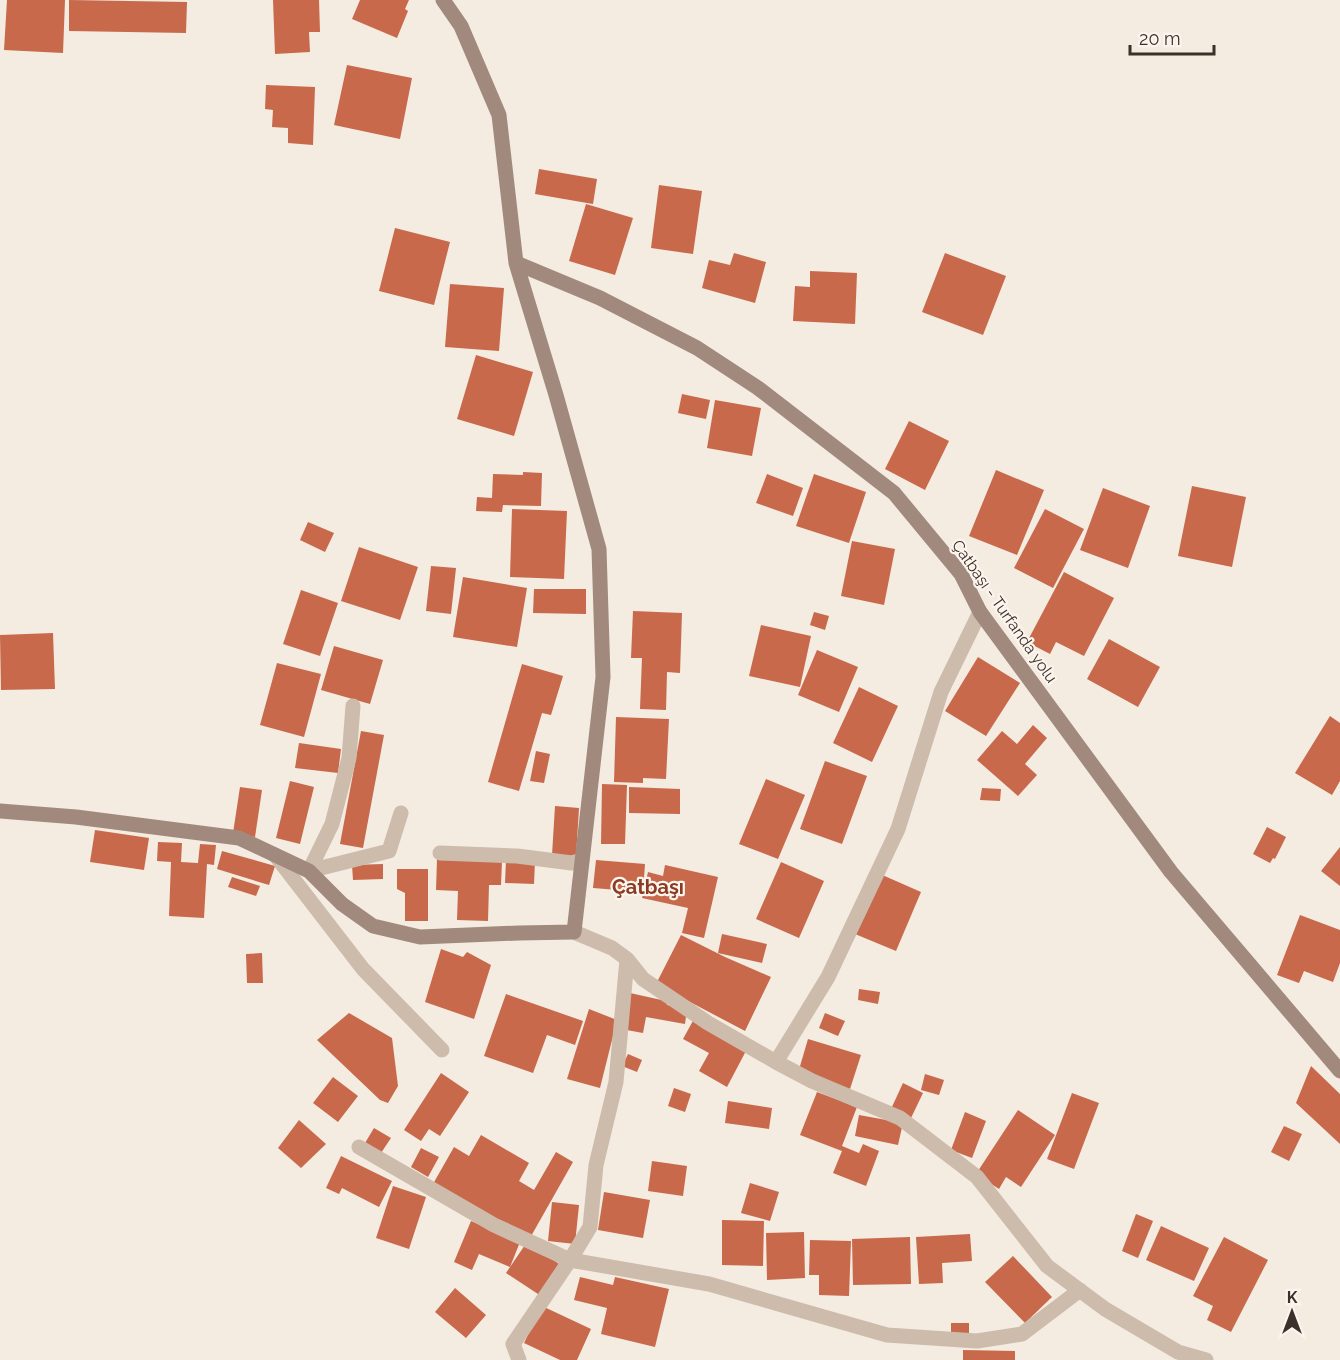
<svg xmlns="http://www.w3.org/2000/svg" width="1340" height="1360" font-family="Raleway,sans-serif">
	<style>
		.building { fill: #c8694b }
		.lines { fill: none; stroke-linecap: round; stroke-linejoin: round }
		.street { stroke: #cdbbac; stroke-width: 15 }
		.secondary { stroke: #a18a7d; stroke-width: 15 }
		.labels { text-anchor: middle; stroke-width: 4.5; stroke-linejoin: round; paint-order: stroke }
		.street-label { font-size: 16px; fill: #3b302b; stroke: #fbf5ee }
		.quarter-label { font-size: 20px; font-weight: bold; fill: #8c3b22; stroke: #fbf5ee }
	</style>
	<rect width="100%" height="100%" fill="#f4ebe1"/>
	<path class="building" d="M7,0h58l-2,53 -59,-3z
		M69,0l118,2 -1,31 -117,-2z
		M273,0h46l1,32h-11l1,20 -35,2z
		M360,0h49l-4,9 3,2 -11,27 -45,-19z
		M347,65l65,13 -12,61 -66,-14z
		M266,85l49,2 -2,58 -25,-2v-15l-16,-1 1,-17 -8,-1z
		M539,169l58,10 -4,25 -58,-10z
		M659,185l43,6 -9,63 -42,-6z
		M586,204l47,14 -18,57 -46,-14z
		M395,228l55,14 -16,63 -55,-14z
		M734,253l32,9 -11,41 -53,-15 7,-28 21,5z
		M945,253l61,23 -23,59 -61,-23z
		M810,271l47,2 -2,51 -62,-3 2,-35 15,1z
		M450,284l54,4 -5,63 -54,-4z
		M476,355l57,17 -19,64 -57,-17z
		M682,394l28,6 -4,19 -28,-6z
		M715,400l46,8 -9,48 -45,-8z
		M909,421l40,20 -24,49 -40,-21z
		M996,470l48,20 -27,65 -48,-19z
		M523,472l19,1 -1,33 -38,-1 -1,7 -26,-1 1,-14 15,1 1,-24 30,1z
		M767,474l36,14 -10,28 -37,-13z
		M814,474l52,18 -17,51 -53,-17z
		M1192,486l54,11 -14,70 -54,-11z
		M1103,488l47,18 -22,62 -48,-18z
		M512,509l55,2 -3,68 -54,-2z
		M1045,509l39,20 -31,59 -39,-20z
		M308,522l26,11 -9,19 -25,-12z
		M852,541l43,8 -11,56 -43,-9z
		M359,547l59,20 -18,53 -59,-19z
		M431,566l25,2 -5,46 -25,-3z
		M1064,572l50,26 -30,58 -28,-14 -6,12 -23,-12z
		M463,577l64,11 -10,59 -64,-10z
		M534,589h52v25l-53,-1z
		M301,590l37,13 -18,53 -37,-12z
		M633,611l49,2 -2,60 -13,-1 -1,38 -26,-1 2,-51h-11z
		M814,612l15,4 -4,14 -15,-5z
		M761,625l50,11 -11,51 -51,-11z
		M53,633l2,56 -54,1 -1,-55z
		M1109,639l51,28 -22,40 -51,-28z
		M334,646l49,14 -13,44 -49,-14z
		M817,650l41,17 -19,45 -41,-17z
		M978,657l42,26 -34,53 -41,-25z
		M277,663l44,11 -17,63 -44,-12z
		M522,664l41,12 -12,39 -9,-2 -23,78 -31,-9z
		M859,687l39,19 -26,56 -39,-19z
		M1330,716l10,7v58l-8,14 -37,-22z
		M616,717l53,2 -3,60 -23,-1v5l-29,-1z
		M1033,725l14,13 -22,26 12,11 -19,21 -41,-36 25,-29 15,13z
		M361,731l23,4 -21,113 -23,-4z
		M299,743l42,6 -3,24 -43,-5z
		M536,751l14,3 -6,29 -14,-2z
		M825,761l42,15 -25,68 -42,-15z
		M766,779l39,16 -27,64 -39,-15z
		M290,781l24,6 -14,57 -24,-6z
		M602,784l25,1 -2,59h-24z
		M240,787l22,3 -7,47 -22,-4z
		M629,787l51,2v25l-51,-1z
		M982,788l19,1 -1,12 -20,-1z
		M555,806l24,2 -3,49 -24,-2z
		M1267,827l19,10 -11,22 -2,-1 -3,5 -17,-9z
		M95,830l54,8 -5,32 -54,-8z
		M158,842l24,1 -1,19 17,1 2,-19 16,1 -2,20 -7,-1 -3,54 -35,-2 2,-54 -14,-1z
		M1340,847v39l-19,-15z
		M222,851l53,15 -6,19 -52,-16z
		M437,859l65,2 -1,24h-12l-1,36 -31,-1 1,-29 -22,-1z
		M506,860l29,1 -1,23 -29,-1z
		M596,860l49,4 -2,28 -50,-4z
		M781,862l43,19 -25,57 -43,-19z
		M383,864v15l-30,1 -1,-15z
		M665,865l53,12 -14,61 -22,-5 6,-25 -46,-10 6,-26 15,4z
		M397,869h31v52h-23v-28l-8,-4z
		M880,874l41,18 -25,59 -41,-17z
		M232,877l28,9 -4,10 -28,-9z
		M1300,915l40,15v33l-7,19 -29,-11 -5,12 -22,-8z
		M722,934l45,10 -5,19 -44,-10z
		M681,935l44,22 46,20 -26,54 -89,-47z
		M441,949l22,8 4,-5 24,13 -17,54 -49,-17z
		M262,953l1,30h-16l-1,-29z
		M859,989l21,3 -2,12 -20,-4z
		M630,993l36,8 1,4 20,4 -2,15 -39,-7 -3,16 -22,-4z
		M506,994l77,27 -8,24 -28,-10 -14,38 -49,-17z
		M589,1009l28,11 -17,68 -33,-9z
		M349,1013l43,25 6,48 -10,17 -8,-3 -63,-60z
		M825,1013l20,8 -7,15 -19,-8z
		M694,1019l53,30 -20,38 -28,-16 10,-18 -26,-14z
		M808,1039l53,16 -11,34 -52,-16z
		M628,1054l14,6 -5,12 -15,-6z
		M1311,1066l29,28v50l-44,-41z
		M441,1073l28,19 -29,44 -11,-7 -8,12 -17,-11z
		M925,1074l19,6 -5,15 -18,-5z
		M333,1077l25,19 -20,26 -25,-19z
		M903,1083l20,10 -12,25 -20,-9z
		M674,1088l17,6 -6,18 -17,-6z
		M817,1092l40,15 -15,39 17,7 4,-9 16,7 -13,35 -33,-13 9,-22 -42,-16z
		M1072,1093l27,10 -25,66 -27,-10z
		M728,1101l44,7 -3,21 -44,-6z
		M1018,1110l37,25 -34,52 -15,-10 -7,12 -23,-15z
		M965,1112l21,9 -14,37 -21,-8z
		M859,1115l44,8 -5,22 -43,-9z
		M299,1120l27,24 -25,24 -23,-20z
		M1284,1126l18,8 -13,27 -18,-9z
		M374,1128l17,10 -10,15 -16,-10z
		M481,1135l48,28 -10,18 15,9 22,-38 17,10 -43,76 -97,-54 21,-37 15,9z
		M421,1148l18,9 -11,20 -17,-10z
		M341,1156l51,25 -13,26 -37,-19 -3,6 -13,-6z
		M652,1161l35,5 -4,30 -35,-5z
		M750,1183l29,9 -9,29 -29,-8z
		M393,1186l33,11 -17,52 -33,-11z
		M604,1192l46,8 -7,38 -45,-8z
		M552,1202l27,3 -4,39 -27,-3z
		M1136,1214l17,7 -15,37 -16,-7z
		M722,1220l42,1 -1,45 -41,-1z
		M471,1221l49,21 -10,25 -31,-13 -7,16 -18,-8z
		M1161,1226l48,22 -15,33 -48,-21z
		M804,1232l1,46 -38,2 -1,-47z
		M970,1234l2,27 -30,2 1,20 -24,1 -3,-47z
		M910,1237l1,47 -58,1 -1,-46z
		M1224,1237l44,23 -37,72 -24,-12 6,-14 -20,-10z
		M810,1240l41,1 -2,55 -30,-1v-20h-10z
		M527,1242l35,24 -21,30 -35,-23z
		M1013,1256l39,41 -27,26 -40,-41z
		M580,1277l33,8 2,-8 54,12 -14,58 -54,-13 6,-26 -33,-8z
		M455,1288l31,27 -20,23 -31,-26z
		M542,1306l49,23 -14,31h-17l-36,-17z
		M951,1323h18v15h-18z
		M963,1350l52,1v9h-52z"/>
	<g class="lines">
		<path class="street" d="M440,853l77,3 55,7 10,-3
			M275,855l88,114 79,81
			M309,871l23,-47 17,-66 4,-52
			M309,871l80,-20 12,-38
			M574,932l38,16 15,11 16,20 65,44 68,39 36,19 88,37 77,59 70,89 58,43 73,43 28,8
			M776,1062l52,-85 70,-148 43,-137 39,-80
			M359,1147l135,78 76,35 139,24 178,51 90,6 45,-7 58,-44
			M519,1360l-6,-16 57,-84 20,-33 6,-62 20,-83 11,-123"/>
		<path class="secondary" d="M516,263l84,35 97,50 61,40 136,105 67,81 19,38 191,260 169,199
			M0,811l76,6 163,21 70,33 33,33 31,22 47,11 99,-4 55,-1 29,-255 -4,-128 -43,-154 -40,-132 -17,-148 -38,-89 -18,-26"/>
	</g>
	<g class="labels">
		<g class="street-label">
			<text transform="translate(1005 611) rotate(55)" y="6">Çatbaşı - Turfanda yolu</text>
		</g>
		<g class="quarter-label">
			<text x="648" y="894">Çatbaşı</text>
		</g>
	</g>
	<g transform="translate(1292 1312)" stroke="#fbf5ee" stroke-width="4.5" paint-order="stroke">
	<path d="M0-4.5L10 22L0 15L-10 22Z" fill="#3b302b"/>
	<text y="-9" font-size="16" font-weight="bold" text-anchor="middle" fill="#3b302b">K</text>
	</g>
	<path d="M1130 45v9h84v-9" fill="none" stroke="#3b302b" stroke-width="3"/>
	<text x="1139" y="45" font-size="18" fill="#3b302b" stroke="#fbf5ee" stroke-width="4.5" paint-order="stroke">20 m</text>
</svg>
